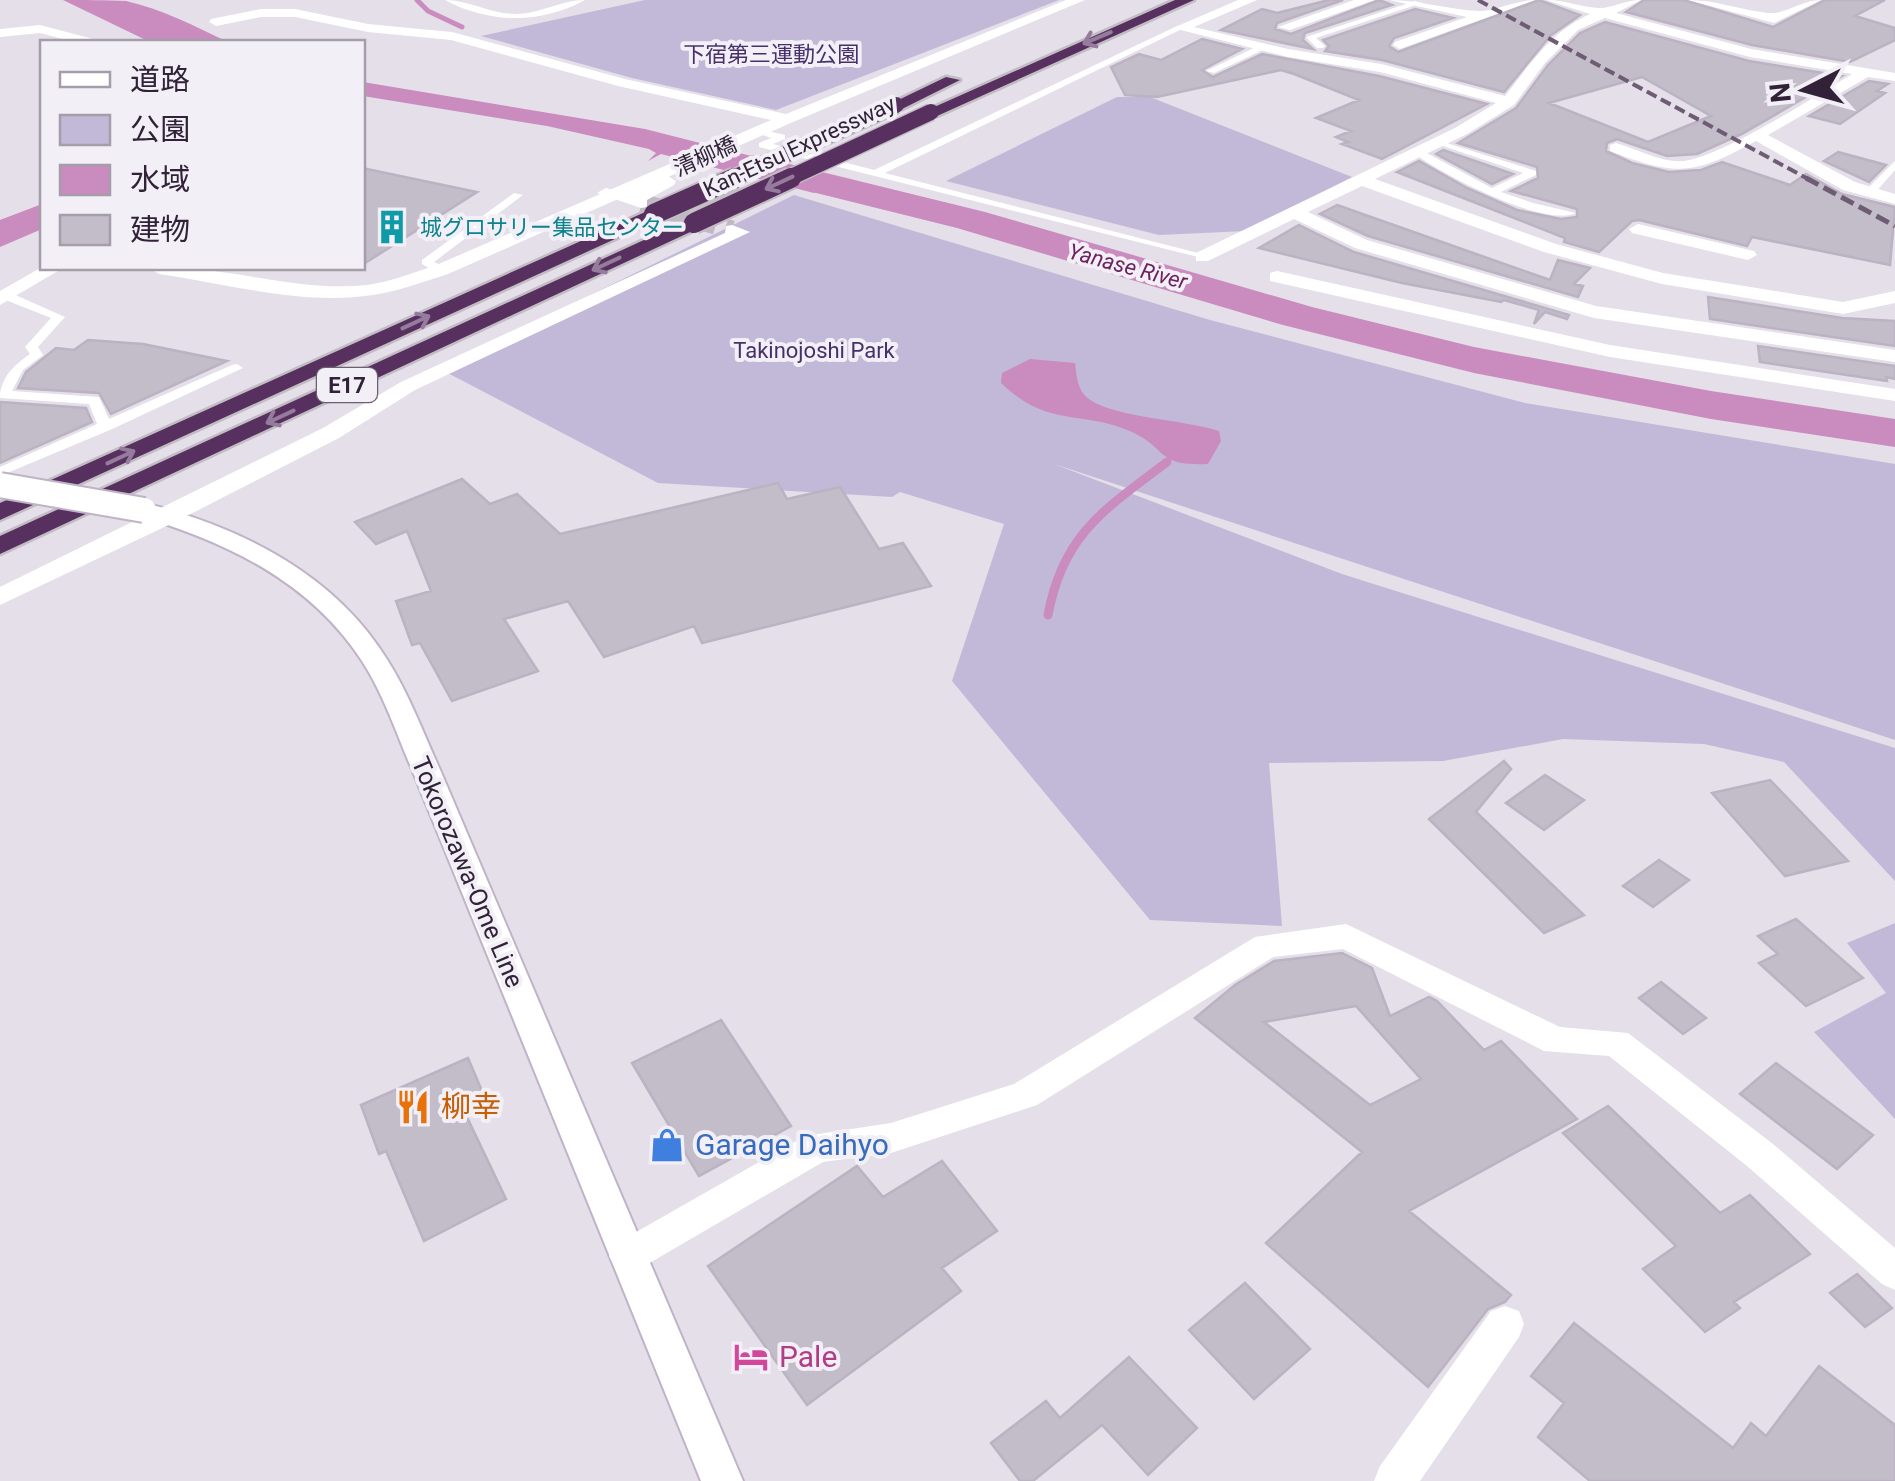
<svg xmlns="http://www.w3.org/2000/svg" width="1895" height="1481" font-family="Roboto,'Noto Sans JP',sans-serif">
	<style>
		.green { fill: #c2b9d8 }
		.water { fill: #ca8bbf }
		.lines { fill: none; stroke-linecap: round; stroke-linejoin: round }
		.stream-far1 { stroke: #ca8bbf; stroke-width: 5 }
		.stream { stroke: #ca8bbf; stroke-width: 9 }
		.river { fill: #ca8bbf; fill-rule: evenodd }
		.building { fill: #c3bcc9; stroke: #bbb2c2; stroke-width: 2.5; fill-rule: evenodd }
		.minor-tunnel { stroke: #c0b9c5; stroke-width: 19; stroke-dasharray: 19 10; stroke-linecap: butt }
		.secondary-casing { stroke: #c0b3c7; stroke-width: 4 }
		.motorway-casing { stroke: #c1bdc3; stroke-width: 5 }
		.service { fill: #fff; fill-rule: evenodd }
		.minor { fill: #fff; fill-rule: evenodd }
		.tertiary { fill: #fff; fill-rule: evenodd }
		.secondary { fill: #fff; fill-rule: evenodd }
		.motorway { fill: #573060; fill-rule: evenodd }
		.rail-far1 { stroke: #6d5c73; stroke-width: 4; stroke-dasharray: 11 5; stroke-linecap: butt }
		.rail { stroke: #6d5c73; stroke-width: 5; stroke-dasharray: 14 6; stroke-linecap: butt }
		.secondary-bridge-casing { stroke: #c0b3c7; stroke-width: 28; stroke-linecap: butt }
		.motorway-bridge-far1-casing { stroke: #c1bdc3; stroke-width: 19; stroke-linecap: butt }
		.motorway-bridge-casing { stroke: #c1bdc3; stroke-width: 24; stroke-linecap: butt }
		.secondary-bridge { stroke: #fff; stroke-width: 24 }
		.motorway-bridge-far1 { stroke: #573060; stroke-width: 16 }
		.motorway-bridge { stroke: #573060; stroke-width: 20 }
		.oneway { stroke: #957c9c }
		.labels { text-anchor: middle; stroke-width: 8; stroke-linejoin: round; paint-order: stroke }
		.far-park-label { font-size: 22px; fill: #47306a; stroke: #f2eff6 }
		.far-street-label { font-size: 22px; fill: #312237; stroke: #f2eff6 }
		.far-culture-label { font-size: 22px; fill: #0d838f; stroke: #f2eff6; text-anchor: start }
		.far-water-label { font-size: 22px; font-style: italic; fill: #6d225f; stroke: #f2eff6 }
		.shield { fill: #f2eff6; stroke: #6b6070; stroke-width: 2.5 }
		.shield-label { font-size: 22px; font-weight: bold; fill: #312237 }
		.street-label { font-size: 25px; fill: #312237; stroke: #f2eff6 }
		.near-food-label { font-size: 30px; fill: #c56008; stroke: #f2eff6; text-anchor: start }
		.near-shop-label { font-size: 30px; fill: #366cbe; stroke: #f2eff6; text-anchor: start }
		.near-hotel-label { font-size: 30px; fill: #b23c85; stroke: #f2eff6; text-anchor: start }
	</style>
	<rect width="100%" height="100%" fill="#e4dfe9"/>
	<path class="green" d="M645,0h414l-283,110 -144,-32 -151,-42z
		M1117,97h33l202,80 -106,54 -87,4 -213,-54z
		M794,195l416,125 315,83 370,61v276l-841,-276 288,110 553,174v133l-111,-119 -80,-18 -141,-5 -120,22 -174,2 13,163 -132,-6 -198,-239 52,-157 -104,-32 -8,5 -234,-14 -218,-114z
		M1895,923v196l-81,-87 72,-39 -39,-50z"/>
	<path class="water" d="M63,0c19,0 44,0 63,1 36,8 68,25 102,41h-78z
		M363,82l282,47 197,50 -28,14 -153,-39 -13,7 8,-8 -7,-4 -102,-23 -184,-30z
		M1030,359l45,4c2,14 2,27 14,36 23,18 97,21 130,32l2,10 -13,23c-53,2 -38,-14 -76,-32 -52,-23 -83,-3 -131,-49l1,-10z"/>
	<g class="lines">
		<path class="stream-far1" d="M417,0l11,11 34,16"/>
		<path class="stream" d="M1048,615c15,-81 57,-106 119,-153"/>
		<path class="river" d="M753,155l232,57 327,95 162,40 237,44 184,28v28l-184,-28 -237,-46 -191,-48 -326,-97 -217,-54 -5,-8 5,-8z
			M42,204v25l-42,18v-27z"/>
	</g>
	<path class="building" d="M1329,0h14l-66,23 -2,6 16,5 88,-34 13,5 -87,28 -2,7 10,9 -92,-19 41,-21 15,4z
		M1539,0l41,15 -30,21 -46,56 -122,-32 -57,-9 4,-5 -6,-6 92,-31 38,9 -59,20 -5,8 9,6z
		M1644,0h40l89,27 52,-27h60l-30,16 40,12v12l-45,22 -98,-17 -126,-33z
		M1605,22l144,39 93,15 -100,58 -45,20 -30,2 -50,-17 -10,4 -1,8 26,12 37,9 32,-2 21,-8 68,23 16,-11 36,20 53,13 -5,58 -138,-28 -5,9 -108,-26 -7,1 -33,31 -35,-10 1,-4 -168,-66 22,-11 48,27 50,22 44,9 16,-2v-8l-66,-18 27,-13 -1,-11 -79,-24 58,-35 32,-43 32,-32zM1642,77l69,39 -63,26 -99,-39z
		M1202,39l40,10 -40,21 11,7 49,-23 117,22 108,28 -105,55 -40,-15 6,-2 -12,-5 15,-6 -35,-13 43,-18 -65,-26 -13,-4 -124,27 -32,-2 -14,-28 28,-13 22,6z
		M1869,81l19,3 -11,7 8,2 -45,31 -31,-8z
		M1443,150l70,24 -21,10 -56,-30z
		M1838,152l48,13 -17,17 -45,-21z
		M362,168l115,24 -115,73z
		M1337,205l213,75 8,-20 32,8 -16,16 9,2 -5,11 -210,-61 -48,-22z
		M1299,225l55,27 215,63 -2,4 -22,-7 -11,12 5,-14 -35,-10 -3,2 -99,-19 -143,-35z
		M1708,297l134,21 53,3v25l-185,-27z
		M88,340l55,4 84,17 -116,53 -12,-21 -81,-5 8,-16 30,-24 18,2z
		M1758,346l137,20v13l-9,-2 1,4 -127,-19z
		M0,402l86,6 6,14 -92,41z
		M462,479l28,25 27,-10 43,40 218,-51 9,16 53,-12 39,62 24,-6 28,43 -229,57 -8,-17 -90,31 -36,-56 -64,18 34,52 -86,30 -32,-58 -8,2 -16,-44 35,-10 -24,-60 -31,13 -21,-22z
		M1504,761l7,8 -35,43 108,103 -40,18 -115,-114z
		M1545,775l39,25 -40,30 -38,-27z
		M1770,780l78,81 -63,15 -73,-83z
		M1659,860l30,20 -36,27 -30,-21z
		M1796,919l67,59 -57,28 -47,-43 19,-9 -20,-18z
		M1342,953l30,15 18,48 39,-19 8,4 47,49 17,-9 76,78 -168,92 102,84 -6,7 -17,7 -60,78 -162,-144 96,-91 -167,-134 40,-33 39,-24zM1356,1006l65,73 -51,26 -106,-83z
		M1661,982l45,36 -23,16 -44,-36z
		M721,1020l70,106 -92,50 -67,-113z
		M468,1058l20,47 -22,10 40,84 -82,42 -38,-90 -7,3 -18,-49z
		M1776,1063l97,72 -36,34 -97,-75z
		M1608,1106l112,107 30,-18 60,59 -76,48 6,6 -35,24 -62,-63 33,-23 -113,-113z
		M942,1161l55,70 -55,37 19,23 -154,114 -99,-139 149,-100 26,31z
		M1857,1274l35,34 -27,19 -35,-34z
		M1245,1283l65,66 -56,50 -65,-69z
		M1574,1323l159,125 18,-25 15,13 53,-70 76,59v56h-305l-52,-44 26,-34 -33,-27z
		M1129,1357l68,71 -49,47 -46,-50 -69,56h-13l-29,-38 55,-42 14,17z"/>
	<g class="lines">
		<path class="minor-tunnel" d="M642,203l90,27"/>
		<g class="secondary-casing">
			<path id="secondary" d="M144,503c97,24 191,71 244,158 22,35 36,74 53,111l302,709h-42l-288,-709c-16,-37 -29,-77 -51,-111 -52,-80 -137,-120 -226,-146l-4,-5z"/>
		</g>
		<g class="motorway-casing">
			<path id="motorway" d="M1175,0h19l-257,116 -14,-4z
				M946,77l14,3 -58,29 -14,-4z
				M654,208l7,2v8l-661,302v-17z
				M694,217l10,6 -3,4 -701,327v-18z"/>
		</g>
		<path class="service" d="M445,0c24,0 46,14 70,14 25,0 46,-14 70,-14 -44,24 -96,24 -140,0z
			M1415,1l7,2 -106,35 9,8 -2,2h-6l-11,-11z
			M1177,26l7,2 -299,145 321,82v4l-447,-112v-4l12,-5 -17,-6 5,-3 26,6v4l-12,5 101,26z
			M1262,44l3,1v4l-51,24 -8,-2z
			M1437,140l99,31v4l-35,17 32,11 43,10c-31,15 -136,-39 -162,-60l9,-2 69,37 31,-15 -86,-29z
			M1895,161v9l-21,24h-8v-4z
			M514,193l9,2 -89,67 11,5v6h-8l-15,-9v-4z
			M3,293h8l54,24 -27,30 5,8 -20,15 -11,21 87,6 10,22 123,-54 5,-1 6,4 -133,62 -110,46v-9l97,-43 -8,-20 -89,-6c0,-20 14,-33 30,-44l-5,-7 26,-29 -48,-19z"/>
		<path class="minor" d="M1238,0h19l-63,27 94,22 93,15 124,32c25,-32 47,-65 85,-82l-44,-14c19,0 34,7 52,8 12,1 27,-8 43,-8l-25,13 135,36 144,24v8l-27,-4 -100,58 87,47 40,12v10l-52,-14 -87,-49c-62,34 -79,36 -146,10v-6l6,-2c22,6 45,20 68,18 37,-4 132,-65 168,-87l-102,-17 -145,-39 -27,12 -33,33 -31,42 -47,29 -92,45 181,65 107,29 180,29 52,-11v12l-52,11 -181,-30 -118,-32 -182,-66 -54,26 59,28 229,66 299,44v12l-301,-44 -239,-70 -61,-29 -86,42h-12v-8l259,-125 41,-25 -116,-31 -92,-15 -115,-29z
			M1354,0h21l-85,30 -12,-3z
			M1389,0c31,0 60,10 90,11 18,0 36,-11 56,-11l-135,49 -7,-4 2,-3 72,-25z
			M1688,0c28,0 52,10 80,13 16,2 34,-13 53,-13l-47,23z
			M40,25l53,14 2,3h-21l-34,-9 -40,4v-8z
			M668,176l8,5 -2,4 -27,15v7l-6,1 -44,-15 9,-5 17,5z
			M1638,224l116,27 3,4 -9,5 -116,-27 -3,-4z
			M732,225l18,7 -335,158 -76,48 -162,83 -177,84v-18l323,-159 78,-46 324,-149 1,-7z
			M1277,271l333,74 285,44v12l-285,-44 -340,-76v-8z
			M1346,924l214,103 68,6 145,111 122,104v42l-13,-6 -135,-118 -138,-110 -65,-5 -201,-102 -70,8 -236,148 -146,48 -68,9 -182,106 -13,5 -13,-5 -6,-12 6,-12 190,-108 86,-13 123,-39 241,-147z
			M1505,1306l14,5 5,13 -5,13 -99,144h-46l6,-15 111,-155z"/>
		<path class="tertiary" d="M1066,0h19l-292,122 -345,152c-25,8 -49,17 -75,21 -71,11 -144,-11 -214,-21l-9,-6c72,-5 143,25 217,17 23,-3 45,-12 67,-19l337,-146 -153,-34 -167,-46 -83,-8 -73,-15h-34l-45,9 -7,-4 2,-3 50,-10h34l73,15 84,8 173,47 161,35z
			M42,267l21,1 -63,37v-14z"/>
		<use href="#secondary" class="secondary"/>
		<use href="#motorway" class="motorway"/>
		<path class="rail-far1" d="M1478,0l332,180"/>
		<path class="rail" d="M1806,178l89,48"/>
		<g class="secondary-bridge-casing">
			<path id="secondary-bridge" d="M0,485l144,25"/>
		</g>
		<g class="motorway-bridge-far1-casing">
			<path id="motorway-bridge-far1" d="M729,180l167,-75
				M785,180l146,-68"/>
		</g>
		<g class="motorway-bridge-casing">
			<path id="motorway-bridge" d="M654,214l81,-36
				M694,223l97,-45"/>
		</g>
		<use href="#secondary-bridge" class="secondary-bridge"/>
		<use href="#motorway-bridge-far1" class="motorway-bridge-far1"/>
		<use href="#motorway-bridge" class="motorway-bridge"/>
	</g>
	<defs><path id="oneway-shaft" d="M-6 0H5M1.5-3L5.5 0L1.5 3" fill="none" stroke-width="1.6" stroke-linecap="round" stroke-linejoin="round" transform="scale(2.5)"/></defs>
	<g class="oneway">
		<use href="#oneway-shaft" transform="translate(1097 38) rotate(157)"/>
		<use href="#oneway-shaft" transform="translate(779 183) rotate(155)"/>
		<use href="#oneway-shaft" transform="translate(606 264) rotate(155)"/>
		<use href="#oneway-shaft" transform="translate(416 322) rotate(-25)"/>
		<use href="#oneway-shaft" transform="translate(280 417) rotate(155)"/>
		<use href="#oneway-shaft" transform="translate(121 457) rotate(-25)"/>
	</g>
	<defs>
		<g id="building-bare" transform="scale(2.7)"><path d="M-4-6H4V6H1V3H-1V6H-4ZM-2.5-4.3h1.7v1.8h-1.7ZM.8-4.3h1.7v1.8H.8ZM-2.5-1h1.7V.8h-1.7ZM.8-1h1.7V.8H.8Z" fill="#0f9aa8" stroke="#f2eff6" stroke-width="2.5" paint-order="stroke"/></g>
		<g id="restaurant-bare" transform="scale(2.7)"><path d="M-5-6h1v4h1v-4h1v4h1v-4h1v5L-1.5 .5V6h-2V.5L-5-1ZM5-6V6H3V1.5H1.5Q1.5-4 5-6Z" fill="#e8710a" stroke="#f2eff6" stroke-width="2.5" paint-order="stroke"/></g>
		<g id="shop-bare" transform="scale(2.7)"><path d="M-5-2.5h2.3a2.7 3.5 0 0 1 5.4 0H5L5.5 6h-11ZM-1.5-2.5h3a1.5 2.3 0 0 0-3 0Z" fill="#3f7fe0" stroke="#f2eff6" stroke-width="2.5" paint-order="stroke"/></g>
		<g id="hotel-bare" transform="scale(2.7)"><path d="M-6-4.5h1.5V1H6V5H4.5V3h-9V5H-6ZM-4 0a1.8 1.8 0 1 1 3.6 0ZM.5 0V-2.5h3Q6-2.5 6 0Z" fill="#d1479c" stroke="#f2eff6" stroke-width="2.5" paint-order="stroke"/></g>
	</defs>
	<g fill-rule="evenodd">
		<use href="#building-bare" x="392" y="227"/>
		<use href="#restaurant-bare" x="413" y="1107"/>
		<use href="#shop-bare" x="667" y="1145"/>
		<use href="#hotel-bare" x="751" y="1357"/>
	</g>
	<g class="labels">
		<g class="far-park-label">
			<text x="771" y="62">下宿第三運動公園</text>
			<text x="814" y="358">Takinojoshi Park</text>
		</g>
		<g class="far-street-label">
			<text transform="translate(799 146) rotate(-25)" y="8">Kan-Etsu Expressway</text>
			<text transform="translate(705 156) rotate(-24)" y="8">清柳橋</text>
		</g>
		<g class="far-culture-label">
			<text x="420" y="235">城グロサリー集品センター</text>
		</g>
		<g class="far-water-label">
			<text transform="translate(1128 266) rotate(15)" y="8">Yanase River</text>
		</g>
		<rect class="shield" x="317" y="368" width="60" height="34" rx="8"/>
		<g class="shield-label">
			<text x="347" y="393">E17</text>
		</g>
		<g class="street-label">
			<text transform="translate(468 872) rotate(67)" y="9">Tokorozawa-Ome Line</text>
		</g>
		<g class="near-food-label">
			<text x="441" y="1117">柳幸</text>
		</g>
		<g class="near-shop-label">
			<text x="695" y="1155">Garage Daihyo</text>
		</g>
		<g class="near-hotel-label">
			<text x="779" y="1367">Pale</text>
		</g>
	</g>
	<rect x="40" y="40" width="325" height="230" fill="#f2eff6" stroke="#a59daa" stroke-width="2.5"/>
	<rect x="60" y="72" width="50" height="15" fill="#ffffff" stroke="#a59daa" stroke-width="2.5"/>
	<text x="130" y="90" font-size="30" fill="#312237">道路</text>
	<rect x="60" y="115" width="50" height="30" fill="#c2b9d8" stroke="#a59daa" stroke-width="2.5"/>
	<text x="130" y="140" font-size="30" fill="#312237">公園</text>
	<rect x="60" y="165" width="50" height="30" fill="#ca8bbf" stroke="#a59daa" stroke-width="2.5"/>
	<text x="130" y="190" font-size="30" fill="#312237">水域</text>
	<rect x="60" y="215" width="50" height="30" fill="#c3bcc9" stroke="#a59daa" stroke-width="2.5"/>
	<text x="130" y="240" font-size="30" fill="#312237">建物</text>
	<g transform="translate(1805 90) rotate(264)" stroke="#f2eff6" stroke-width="8" paint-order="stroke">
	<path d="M0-8L18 38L0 25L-18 38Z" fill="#312237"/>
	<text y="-15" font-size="28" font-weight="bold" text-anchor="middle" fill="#312237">N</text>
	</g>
</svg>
